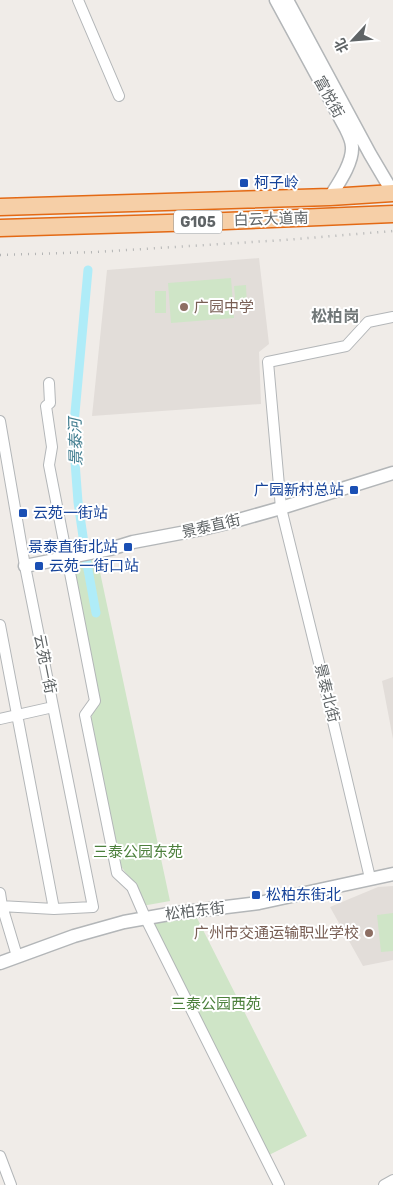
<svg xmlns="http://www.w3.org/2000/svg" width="393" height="1185" font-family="Rubik,'Noto Sans SC',sans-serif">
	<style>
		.education { fill: #e2ddd9 }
		.green { fill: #cfe5c7 }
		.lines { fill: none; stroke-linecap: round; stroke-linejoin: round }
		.canal { stroke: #afecf8; stroke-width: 9 }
		.minor-casing { stroke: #b3b6b8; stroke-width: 12 }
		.tertiary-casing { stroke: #b3b6b8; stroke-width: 15 }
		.trunk-casing { stroke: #e36914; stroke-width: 19 }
		.minor { stroke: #fff; stroke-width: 10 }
		.tertiary { stroke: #fff; stroke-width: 12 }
		.trunk { stroke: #f6cfa7; stroke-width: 16 }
		.rail { stroke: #b3b4b4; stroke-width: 2.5; stroke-dasharray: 1 6; stroke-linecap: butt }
		.transit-dot { fill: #1a4fb4; stroke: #fff; stroke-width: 2 }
		.education-dot { fill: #8d6e63; stroke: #fff; stroke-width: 2 }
		.labels { text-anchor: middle; stroke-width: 4; stroke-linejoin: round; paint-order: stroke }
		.shield { fill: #fff; stroke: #8f9294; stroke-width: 1 }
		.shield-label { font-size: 14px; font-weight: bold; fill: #5f6466 }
		.street-label { font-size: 15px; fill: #5f6466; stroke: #fff }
		.transit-label { font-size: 15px; fill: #164399; stroke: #fff; text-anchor: start }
		.education-label { font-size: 15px; fill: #785e54; stroke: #fff; text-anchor: start }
		.park-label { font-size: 15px; fill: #4c803c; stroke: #fff }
		.neighbourhood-label { font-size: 16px; font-weight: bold; fill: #707778; stroke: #fff }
		.water-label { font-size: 16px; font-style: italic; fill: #427e90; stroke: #fff }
	</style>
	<rect width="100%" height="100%" fill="#f0ece8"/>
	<path class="education" d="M259,258l10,86 -10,8 2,52 -169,12 15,-146z
		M393,677v62l-11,-58z
		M393,886v74l-30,6 -33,-59 48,-20z"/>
	<path class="green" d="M231,278l3,40 -63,5 -3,-40z
		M246,285l1,23 -11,1 -2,-23z
		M155,291h11v22h-11z
		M97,558l73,343 -28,5 -7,-20 -17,-24 -27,-144 6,-17 -25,-137z
		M393,913v38l-12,1 -4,-37z
		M196,916l111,220 -38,19 -118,-231z"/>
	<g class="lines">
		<path class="canal" d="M88,270l-15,165 5,67 9,62 9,49"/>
		<g class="minor-casing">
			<path id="minor" d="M78,0l41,96
				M49,383l1,20 -4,3 6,41 -3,18 46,236 -10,14 32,158 15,14 13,30 134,268
				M0,421l25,145 68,341 -39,2 -54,-3
				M0,625l54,284
				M0,719l53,-12
				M370,878l-47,-199 -42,-171 -13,-146 78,-16 22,-24 25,-5
				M0,893l2,13 15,50
				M0,1156l11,29
				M384,1185l9,-5"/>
		</g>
		<g class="tertiary-casing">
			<path id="tertiary" d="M276,0l70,129c3,6 6,12 6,18 1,16 -14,37 -22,50
				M287,0l83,154 23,39
				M25,566l85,-17 23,-7 69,-13 33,-8 46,-13 112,-35
				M0,963l74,-27 50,-14 45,-8 90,-11 134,-29"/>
		</g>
		<g class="trunk-casing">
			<path id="trunk" d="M0,207l330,-10 63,-4
				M0,228l201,-6 192,-8"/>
		</g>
		<use href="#minor" class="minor"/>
		<use href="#tertiary" class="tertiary"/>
		<use href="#trunk" class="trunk"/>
		<path class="rail" d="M0,255l96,-3 188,-12 109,-9"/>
	</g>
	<g class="transit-dot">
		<rect x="239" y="178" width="10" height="10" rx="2.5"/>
		<rect x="349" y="485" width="10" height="10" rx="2.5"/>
		<rect x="18" y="508" width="10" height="10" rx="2.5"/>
		<rect x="123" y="542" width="10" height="10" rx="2.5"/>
		<rect x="34" y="561" width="10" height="10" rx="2.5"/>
		<rect x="251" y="890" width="10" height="10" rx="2.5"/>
	</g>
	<g class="education-dot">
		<circle cx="184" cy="307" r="5"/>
		<circle cx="369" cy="933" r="5"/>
	</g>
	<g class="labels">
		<rect class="shield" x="174" y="210.5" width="48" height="23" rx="4"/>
		<g class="shield-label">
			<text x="198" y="227">G105</text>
		</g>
		<g class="street-label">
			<text transform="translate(329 97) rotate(61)" y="5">富悦街</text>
			<text transform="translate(271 219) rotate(-2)" y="5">白云大道南</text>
			<text transform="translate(211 526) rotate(-13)" y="5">景泰直街</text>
			<text transform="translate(45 664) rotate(79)" y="5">云苑一街</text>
			<text transform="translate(327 693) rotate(76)" y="5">景泰北街</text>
			<text transform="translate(195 911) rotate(-7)" y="5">松柏东街</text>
		</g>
		<g class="transit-label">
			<text x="254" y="188">柯子岭</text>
			<text x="344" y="495" text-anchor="end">广园新村总站</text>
			<text x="33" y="518">云苑一街站</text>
			<text x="118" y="552" text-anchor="end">景泰直街北站</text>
			<text x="49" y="571">云苑一街口站</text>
			<text x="266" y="900">松柏东街北</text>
		</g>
		<g class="education-label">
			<text x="194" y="312">广园中学</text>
			<text x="359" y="938" text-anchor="end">广州市交通运输职业学校</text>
		</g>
		<g class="park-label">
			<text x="138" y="857">三泰公园东苑</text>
			<text x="216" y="1009">三泰公园西苑</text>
		</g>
		<g class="neighbourhood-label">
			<text x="335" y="322">松柏岗</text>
		</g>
		<g class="water-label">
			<text transform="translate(75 442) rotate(-91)" y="6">景泰河</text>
		</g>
	</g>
	<g transform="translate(353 40) rotate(244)" stroke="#ffffff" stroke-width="4" paint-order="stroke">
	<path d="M0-4L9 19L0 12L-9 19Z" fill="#5f6466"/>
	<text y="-8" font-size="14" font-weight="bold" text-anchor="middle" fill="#5f6466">北</text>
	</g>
</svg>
